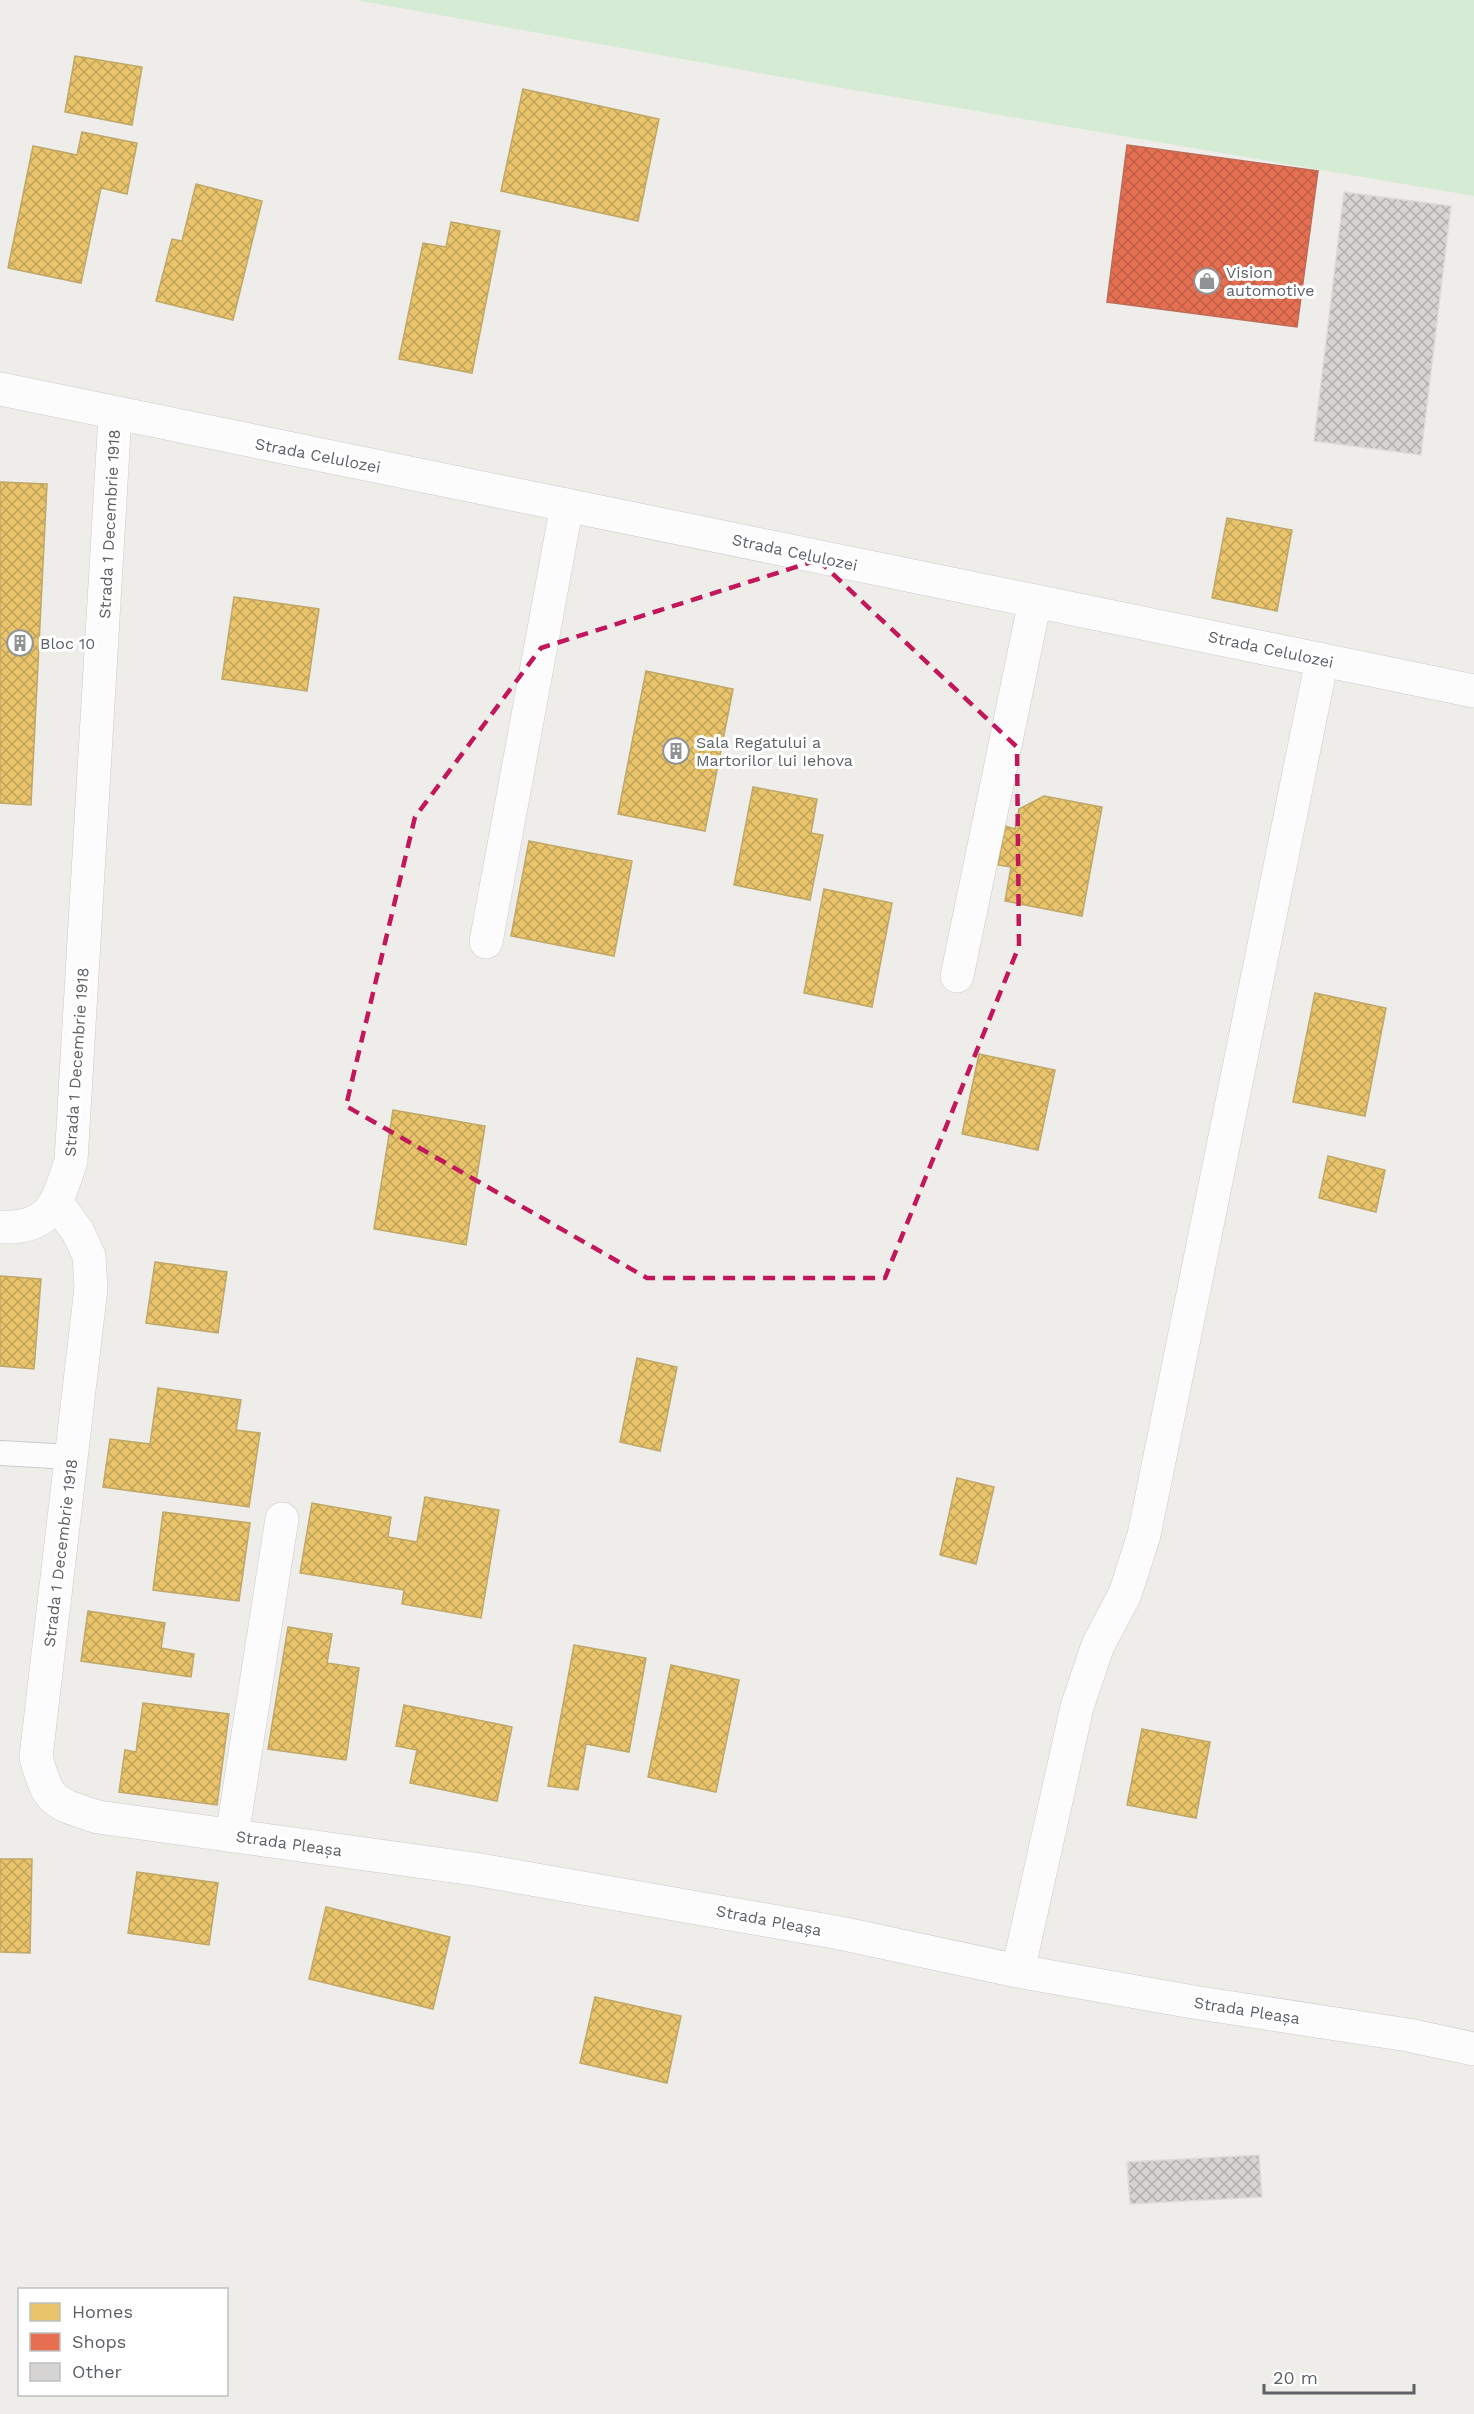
<svg xmlns="http://www.w3.org/2000/svg" width="1474" height="2414" font-family="'Work Sans',sans-serif">
	<style>
		.grass { fill: #d5ebd3 }
		.homes { fill: url(#homes-cross-hatch); stroke: #bfa769; stroke-width: 1.5 }
		.shops { fill: url(#shops-cross-hatch); stroke: #be6b58; stroke-width: 1.5 }
		.building { fill: url(#building-cross-hatch); stroke: #dedcd7; stroke-width: 1.5 }
		.lines { fill: none; stroke-linecap: round; stroke-linejoin: round }
		.service-casing { stroke: #cbcbcb; stroke-width: 26 }
		.minor-casing { stroke: #cbcbcb; stroke-width: 34 }
		.tertiary-casing { stroke: #cbcbcb; stroke-width: 34 }
		.service { stroke: #fcfcfc; stroke-width: 24 }
		.minor { stroke: #fcfcfc; stroke-width: 33 }
		.tertiary { stroke: #fcfcfc; stroke-width: 33 }
		.marked { fill: none; stroke: #c2185b; stroke-width: 4.5; stroke-dasharray: 12 8; stroke-linejoin: round }
		.labels { text-anchor: middle; stroke-width: 6; stroke-linejoin: round; paint-order: stroke }
		.poi-label { font-size: 16px; fill: #5d6267; stroke: #fff; text-anchor: start }
		.street-label { font-size: 16px; fill: #5d6267; stroke: #fff }
	</style>
	<defs>
		<pattern id="homes-cross-hatch" width="8" height="8" patternUnits="userSpaceOnUse" patternTransform="scale(1.5)"><rect width="8" height="8" fill="#e9c46a"/><path d="M0 0l8 8M0 8l8-8" fill="none" stroke="#c0a35b"/></pattern>
		<pattern id="shops-cross-hatch" width="8" height="8" patternUnits="userSpaceOnUse" patternTransform="scale(1.5)"><rect width="8" height="8" fill="#e76f51"/><path d="M0 0l8 8M0 8l8-8" fill="none" stroke="#be5f47"/></pattern>
		<pattern id="building-cross-hatch" width="8" height="8" patternUnits="userSpaceOnUse" patternTransform="scale(1.5)"><rect width="8" height="8" fill="#d5d4d2"/><path d="M0 0l8 8M0 8l8-8" fill="none" stroke="#b0afae"/></pattern>
	</defs>
	<rect width="100%" height="100%" fill="#eeede9"/>
	<path class="grass" d="M356,0h1118v196l-626,-107z"/>
	<path class="homes" d="M75,56l67,11 -10,58 -67,-13z
		M523,89l136,30 -21,102 -137,-30z
		M82,132l55,11 -10,51 -26,-6 -20,95 -73,-15 25,-122 44,9z
		M196,184l66,17 -29,119 -77,-19 16,-62 10,2z
		M451,222l49,9 -28,142 -73,-14 24,-116 23,4z
		M0,482l47,2 -16,321 -31,-2z
		M1227,518l65,12 -15,81 -65,-13z
		M234,597l85,12 -12,82 -85,-12z
		M646,671l87,18 -28,142 -87,-17z
		M753,787l64,12 -6,34 12,2 -13,65 -76,-15z
		M1044,796l58,11 -20,109 -77,-15 6,-34 -13,-2 7,-39 10,3 4,-20z
		M529,841l103,20 -18,95 -103,-20z
		M824,889l68,14 -20,104 -68,-14z
		M1315,993l71,15 -21,108 -72,-14z
		M979,1054l76,16 -17,80 -76,-16z
		M393,1110l92,16 -19,119 -92,-16z
		M1328,1156l57,14 -9,42 -57,-14z
		M155,1262l72,10 -9,61 -72,-10z
		M0,1276l41,3 -7,90 -34,-3z
		M637,1358l40,9 -17,84 -40,-9z
		M158,1388l83,12 -5,30 24,3 -11,74 -146,-20 7,-48 40,5z
		M957,1478l37,9 -18,77 -36,-9z
		M425,1497l74,13 -18,108 -79,-14 2,-14 -104,-17 12,-70 79,14 -3,20 29,5z
		M163,1512l87,11 -11,78 -86,-11z
		M88,1611l77,12 -4,25 33,6 -3,23 -110,-16z
		M288,1627l44,7 -5,29 32,5 -13,92 -78,-11z
		M574,1645l72,13 -17,94 -43,-8 -8,46 -30,-4z
		M671,1665l68,15 -23,112 -68,-15z
		M143,1703l86,11 -12,91 -98,-13 6,-42 11,2z
		M404,1705l108,22 -15,74 -87,-18 7,-33 -21,-4z
		M1142,1729l68,13 -14,76 -69,-13z
		M0,1859h32l-2,94 -30,-1z
		M137,1872l81,11 -9,62 -81,-12z
		M326,1907l124,30 -17,72 -124,-30z
		M595,1997l86,19 -14,67 -87,-20z"/>
	<path class="shops" d="M1127,145l191,26 -21,156 -190,-25z"/>
	<path class="building" d="M1344,192l107,14 -30,249 -107,-14z
		M1259,2155l3,42 -132,7 -3,-42z"/>
	<g class="lines">
		<g class="service-casing">
			<path id="service" d="M0,1453l71,4"/>
		</g>
		<g class="minor-casing">
			<path id="minor" d="M486,942l81,-437
				M957,976l78,-375
				M57,1203l21,29 11,24 2,32 -55,469c12,46 18,46 62,60l376,52 366,64 178,38 175,31 215,33 66,14
				M0,1227c52,2 57,-24 71,-66l44,-746
				M232,1836l50,-317
				M1018,1971l59,-264 21,-62 27,-51 19,-59 178,-875"/>
		</g>
		<g class="tertiary-casing">
			<path id="tertiary" d="M0,389l1474,302"/>
		</g>
		<use href="#service" class="service"/>
		<use href="#minor" class="minor"/>
		<use href="#tertiary" class="tertiary"/>
	</g>
	<path class="marked" d="M818,560l199,187 2,199 -134,332h-238l-301,-172 69,-289 126,-169z"/>
	<defs>
		<g id="shop-ring" transform="scale(1.35)"><circle r="9.5" fill="#fff" stroke="#909394" stroke-width="1.5"/><path d="M-5-2.5h2.3a2.7 3.5 0 0 1 5.4 0H5L5.5 6h-11ZM-1.5-2.5h3a1.5 2.3 0 0 0-3 0Z" fill="#909394"/></g>
		<g id="building-ring" transform="scale(1.35)"><circle r="9.5" fill="#fff" stroke="#909394" stroke-width="1.5"/><path d="M-4-6H4V6H1V3H-1V6H-4ZM-2.5-4.3h1.7v1.8h-1.7ZM.8-4.3h1.7v1.8H.8ZM-2.5-1h1.7V.8h-1.7ZM.8-1h1.7V.8H.8Z" fill="#909394"/></g>
	</defs>
	<g fill-rule="evenodd">
		<use href="#shop-ring" x="1207" y="281"/>
		<use href="#building-ring" x="20" y="643"/>
		<use href="#building-ring" x="676" y="751"/>
	</g>
	<g class="labels">
		<g class="poi-label">
			<text x="1226" y="278">Vision<tspan x="1226" dy="18">automotive</tspan></text>
			<text x="40" y="649">Bloc 10</text>
			<text x="696" y="748">Sala Regatului a<tspan x="696" dy="18">Martorilor lui Iehova</tspan></text>
		</g>
		<g class="street-label">
			<text transform="translate(318 455) rotate(11)" y="6">Strada Celulozei</text>
			<text transform="translate(109 524) rotate(-87)" y="6">Strada 1 Decembrie 1918</text>
			<text transform="translate(795 552) rotate(12)" y="6">Strada Celulozei</text>
			<text transform="translate(1271 649) rotate(12)" y="6">Strada Celulozei</text>
			<text transform="translate(76 1062) rotate(-86)" y="6">Strada 1 Decembrie 1918</text>
			<text transform="translate(60 1553) rotate(-83)" y="6">Strada 1 Decembrie 1918</text>
			<text transform="translate(289 1843) rotate(8)" y="6">Strada Pleașa</text>
			<text transform="translate(769 1920) rotate(11)" y="6">Strada Pleașa</text>
			<text transform="translate(1247 2010) rotate(9)" y="6">Strada Pleașa</text>
		</g>
	</g>
	<rect x="18" y="2288" width="210" height="108" fill="#ffffff" stroke="#bec0c2" stroke-width="1.5"/>
	<rect x="30" y="2303" width="30" height="18" fill="#e9c46a" stroke="#bec0c2" stroke-width="1.5"/>
	<text x="72" y="2318" font-size="18" fill="#5d6267">Homes</text>
	<rect x="30" y="2333" width="30" height="18" fill="#e76f51" stroke="#bec0c2" stroke-width="1.5"/>
	<text x="72" y="2348" font-size="18" fill="#5d6267">Shops</text>
	<rect x="30" y="2363" width="30" height="18" fill="#d5d4d2" stroke="#bec0c2" stroke-width="1.5"/>
	<text x="72" y="2378" font-size="18" fill="#5d6267">Other</text>
	<path d="M1264 2384v9h150v-9" fill="none" stroke="#5d6267" stroke-width="3"/>
	<text x="1273" y="2384" font-size="18" fill="#5d6267" stroke="#ffffff" stroke-width="4.5" paint-order="stroke">20 m</text>
</svg>
